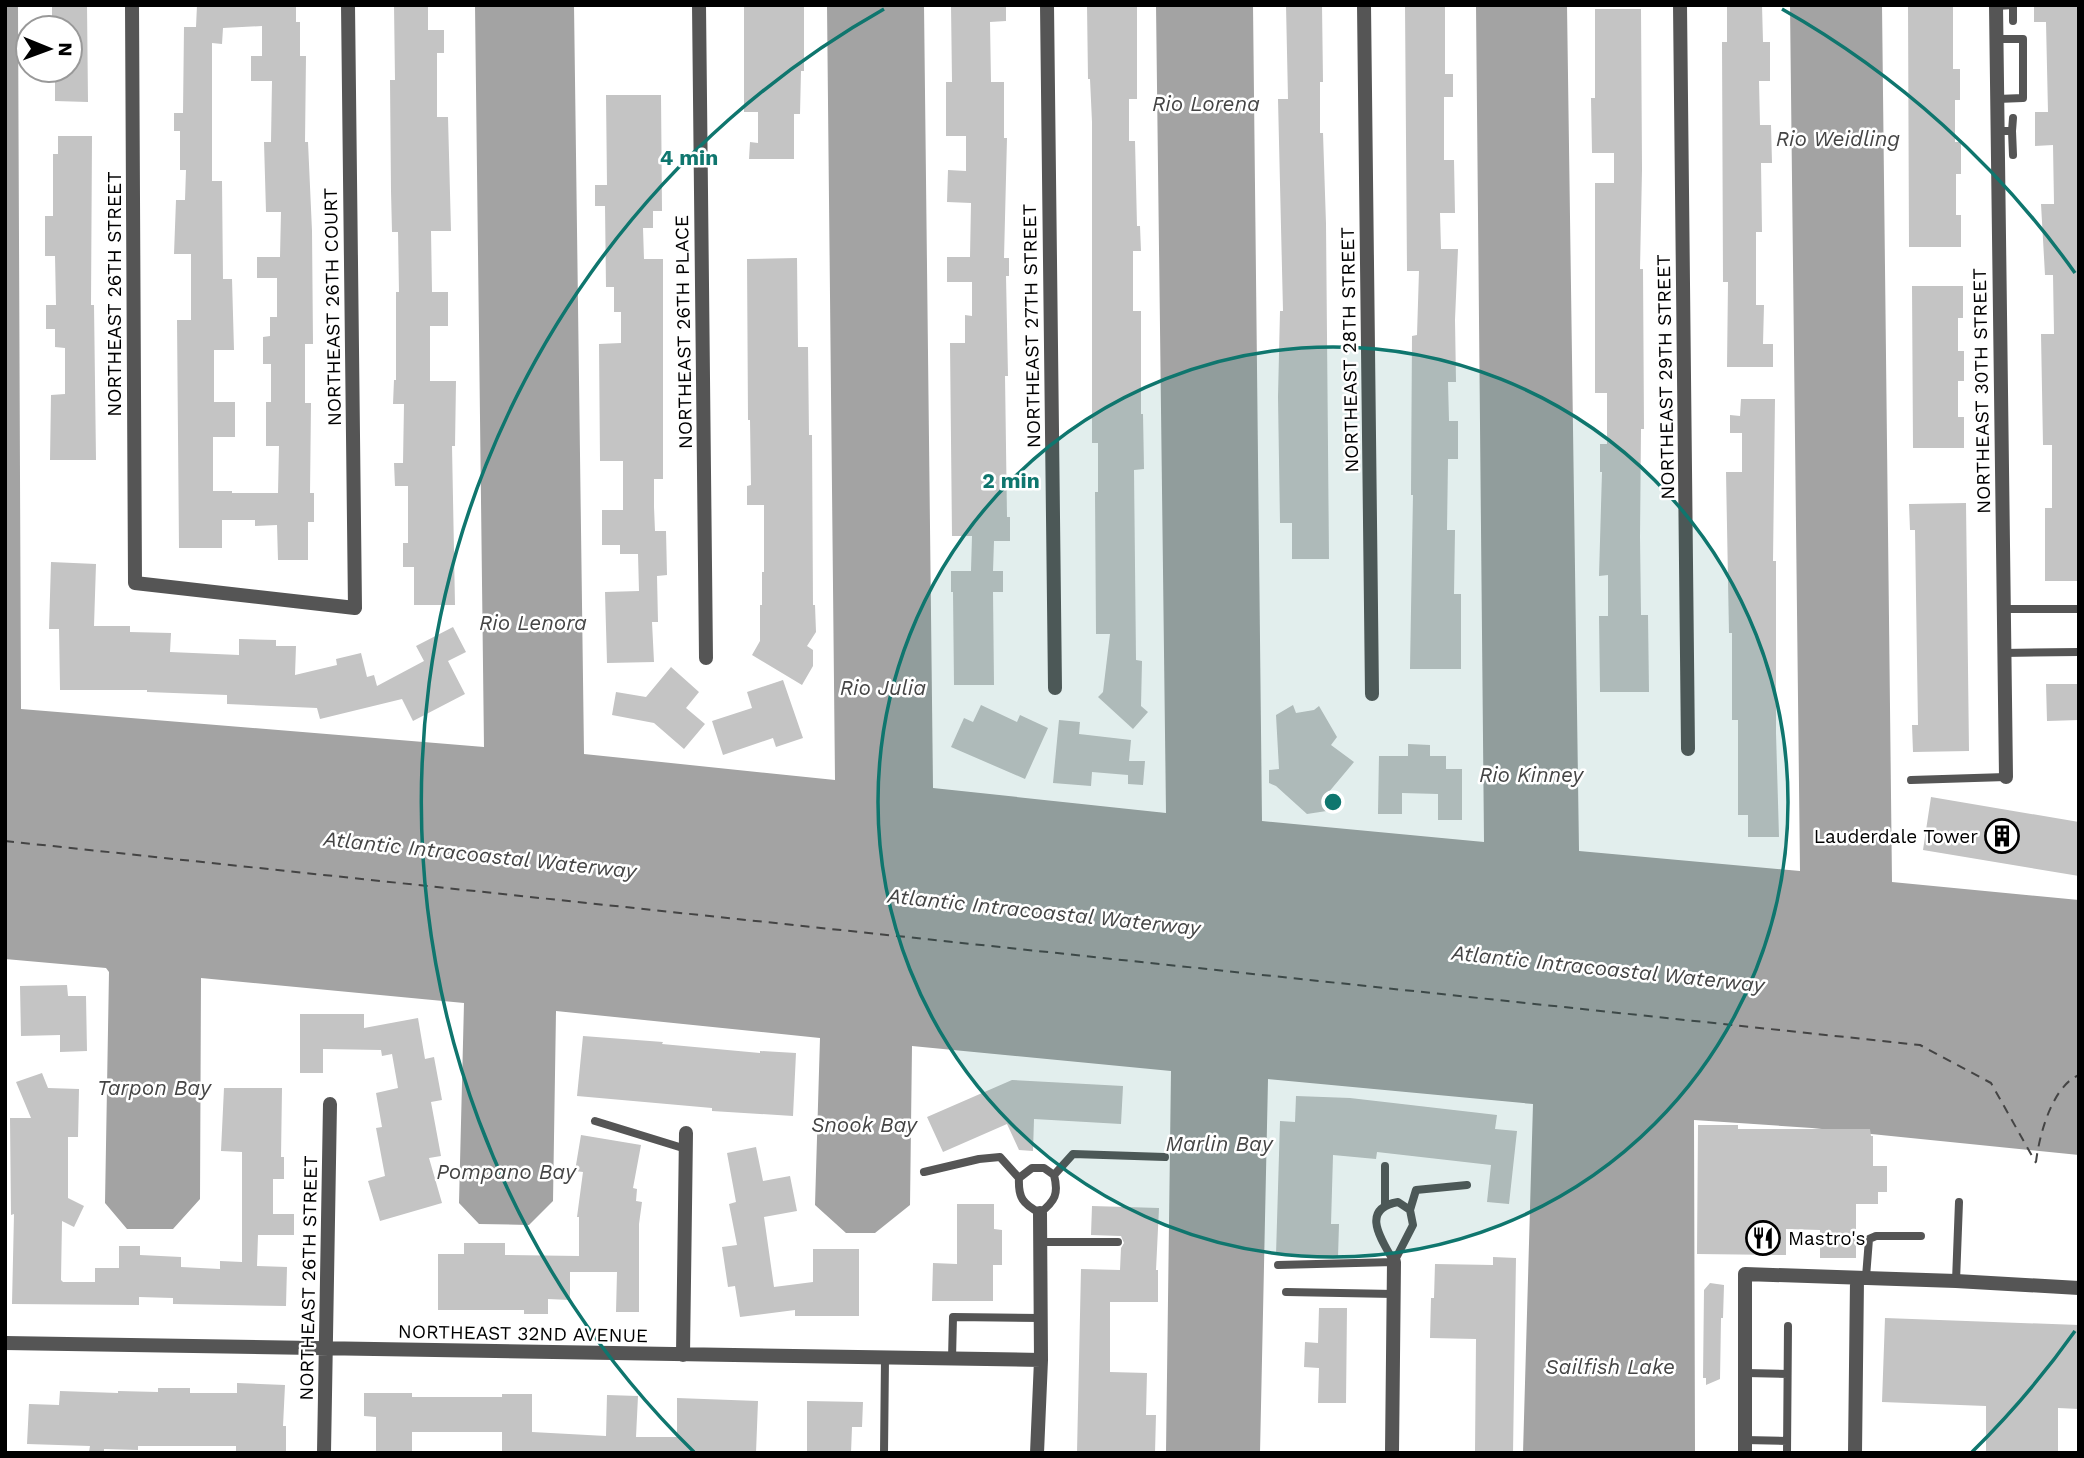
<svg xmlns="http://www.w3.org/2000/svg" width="2084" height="1458" font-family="'Work Sans',sans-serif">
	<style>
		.water { fill: #a3a3a3 }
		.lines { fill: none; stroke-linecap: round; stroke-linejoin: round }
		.ferry { stroke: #444; stroke-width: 2; stroke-dasharray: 9 7; stroke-linecap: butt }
		.building { fill: #c4c4c4; fill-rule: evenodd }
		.service { stroke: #555; stroke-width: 8 }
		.minor { stroke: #555; stroke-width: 14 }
		.ring { fill: none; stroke: #0f766e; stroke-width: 3.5 }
		.labels { text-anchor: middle; stroke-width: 5; stroke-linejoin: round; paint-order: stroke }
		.street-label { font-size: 19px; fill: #000; stroke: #fff }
		.poi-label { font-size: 19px; fill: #000; stroke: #fff; text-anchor: end }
		.water-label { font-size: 21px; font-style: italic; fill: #444; stroke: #fff }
		.centre { fill: #0f766e; stroke: #fff; stroke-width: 3.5 }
		.ring-label { font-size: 21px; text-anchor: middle; font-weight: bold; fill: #0f766e; stroke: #fff; stroke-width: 5; stroke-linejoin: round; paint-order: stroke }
	</style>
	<rect width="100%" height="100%" fill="#fff"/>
	<path class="water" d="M5,5h13l3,704 463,38 -9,-742h99l10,749 251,26 -8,-775h97l9,783 233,25 -10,-808h97l9,816 222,21 -8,-837h91l12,846 221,20 -10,-866h92l10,877 187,18v255l-267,-27 -118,-8 1,333h-172l10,-349 -265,-25 -8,374h-94l5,-382 -259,-25 -2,159 -35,28h-29l-31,-28 5,-167 -264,-27 -3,190 -24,24 -50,-1 -20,-21 5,-200 -263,-25 -1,221 -27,30h-46l-22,-26 4,-231 -3,-4 -101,-9z"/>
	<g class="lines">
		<path class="ferry" d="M5,841l1915,204 71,38 45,80
			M2036,1162c3,-26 16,-76 43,-87"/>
	</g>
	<path class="building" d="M52,5h35l1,97 -33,-1v-31h15v-42h-18z
		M197,5l58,2v-2h41v17h4v34h6l-1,86h3l4,89 1,113h-8v59h6l-1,90h4v29h-6v38h-30l-1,-35 -22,1v-6h-33v28h-43l-2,-228h14v-66h-17l2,-54h9l1,-30h-6v-39h-6v-18h9l1,-86h12zM262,26v30h-11v25h21l-1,61h-7l2,70h15l-1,45h-23v21h20v39h-7v19l-7,1v27h8v38h-5v44h13l-1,47h-46v-2h-19v-54h22v-35h-21v-52h20l-2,-71h-9l-1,-98h-10v-138l10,1 1,-16z
		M394,5h34v25h16v23h-7v64h11l3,114h-20l1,61h16v34h-18v55h26l-1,65h-3l3,159h-41v-38h-11v-24h5v-57h-13l-1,-23h9l1,-59h-11l1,-24h2v-88h3l-1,-60h-6l-1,-41 -1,-111h5z
		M744,5h60v66h-3l-1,43h-6v45h-45l1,-17 8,1v-31h-14z
		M951,5h55v16l-16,1 1,60h13v56h3l-3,120h5v18h-3l2,100h-3l2,141h3v24h-16l-1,30h10v21h-10l1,93h-40l-1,-93h-2v-21h20l1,-35h-20l-2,-193h15v-28l7,1v-34h-25v-25h23l1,-54 -24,-1 1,-32 18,1v-35h-20v-54h6z
		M1087,5h50v94h-8v42h6l2,85h3l1,25h-8v60h8v103h2l1,55 -10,1 2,190 6,1 -1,45 7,6 -15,17 -35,-32 5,-5 7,-58h-14l-1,-142h3v-49h-6v-321l-2,-43h-2z
		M1286,5h36l1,77h-3v51h3l3,91 3,335h-37v-36h-12l-2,-126 2,-86h3l-5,-212h10z
		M1405,5h40v69h8v23h-9v63h10l1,53h-15l1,36h17l-3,71 1,62h-8l1,39h9v38h-10l-1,71h8l-1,64h7v75h-51l3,-174h-2l1,-159 5,-1 2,-64h-12z
		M1727,5h35l1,37h7v39h-11l1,44h11l1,38h-11l1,69h-6v73h8l-1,39h10v23h-46l1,-85h-5l-1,-240h5z
		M1908,5h45v64h7v31h-5v42h6v32h-5v41h5v32h-52z
		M2034,5h45v576h-34v-73h7v-63h-9l-2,-111h13l-1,-59h-8l-4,-71h13l-1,-59 -18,1v-34h13l-2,-90h-12z
		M1595,9h46l1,161 -2,99h3l1,160h-3l-1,108 1,78h7l1,77h-49l-1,-76h9v-41l-9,1 3,-104h-2v-28h7v-51h-12v-210h19v-30h-22l-1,-55h4z
		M606,95h55l1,116h-9v17h-10l1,31h19v220h-9v28l1,24h11l1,44 -10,1 1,46h-6l2,40 -47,1 -2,-71 34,-1 -1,-37h-18v-9h-18v-35h21v-49h-23l-1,-117 22,-1v-31h-7v-25h-8l-1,-81h-10v-21h12z
		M58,136h34l-1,169h3l2,155h-46l1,-65 14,-1v-46l-10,-1v-18h-9v-24h10l-1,-49h-10v-40h8v-62h5z
		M797,258l1,89h10l1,88h3l1,170h2l1,27 -9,14 6,4v16l-11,19 -50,-30 8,-14v-36h2v-33h2v-67h-17v-19l4,-1 -1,-65h-2l-1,-161z
		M1912,286h51v32h-5v33h6v30h-6v36h6v31h-51z
		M1741,399h34l-2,162h3v172l3,104h-31v-22h-10v-95h-6v-87h-3l-3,-161h16v-39h-12v-18l10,1z
		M1966,503l3,248 -56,1 -1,-27h6l-3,-195h-5l-1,-26z
		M51,562l45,2 -2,62h36v6l41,1 -1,19 69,3v-16l37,1v6h20l-1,29 42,-10 -1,-6 25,-6 6,24 7,-2 3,11 47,-25 -8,-15 37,-19 13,25 -18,9 17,33 -52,27 -11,-22 -82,20 -3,-11 -90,-4v-9l-80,-3v-2h-87l-1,-61h-10z
		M671,667l28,25 -13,16 19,16 -21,25 -30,-26 -42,-8 4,-23 30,5z
		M783,680l20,58 -27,9 -3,-9 -50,17 -11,-34 40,-13 -5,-16z
		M2046,684h33v36l-32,1z
		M981,705l36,17 3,-7 28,13 -23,51 -74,-32 13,-29 9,4z
		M1293,705l3,8 18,-3 5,-4 18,31 -6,8 23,17 -26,31 12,8 -7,9 -26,4 -31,-28 -7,-3v-13l10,-1 -3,-54z
		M1059,720l21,2 -1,12 52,6 -2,21h16l-2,24 -15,-1v-9l-36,-3 -1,14 -38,-3z
		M1408,744l22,1v11h16v13h16v51h-24v-26l-36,-1v21h-24l1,-58h29z
		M1931,797l148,25v54l-156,-26z
		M67,985l1,11h18l1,55 -27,1v-17l-39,1 -1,-50z
		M300,1014h64v14l54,-10 7,41 9,-2 8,43 -11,2 10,54 -12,2 13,45 -62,18 -12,-40 17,-5 -9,-48 6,-1 -6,-34 22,-5 -6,-34 -10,2 -1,-6 -58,-1v24h-23z
		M583,1036l80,6 -1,2 98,9v-2l36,2 -3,63 -81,-5v-3l-135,-12z
		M42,1073l6,15 31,1 -1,48h-10v61l16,8 -10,21 -12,-6 -1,59 2,2h32v-14h24v-22h21v9l41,2v10l39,2v-8l22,1v-110l-21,-1 3,-63h58l-1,69h3v22h-11v35h21v21h-36l-1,31 30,1 -1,39 -113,-2v-6l-34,-1v8l-127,-1 2,-90 -3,1 -1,-97h21l-15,-36z
		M1012,1080l111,6 -2,38 -87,-5 -1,32 -14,-1 -12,-26 -64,28 -16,-35z
		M1296,1096l54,2 147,17 -2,14 22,2 -8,73 -22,-2 4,-37 -114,-13 -1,7 -43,-4 -2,69h8l-1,33 -62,-2 4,-134 15,1z
		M1698,1125h40v4h132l1,7h2v30h14v26h-9v12h-22v54h-36v-28l-34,-1v26l-89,-1z
		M581,1135l60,10 -8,43 4,1 -1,12 6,1 -3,22v88h-23l1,-40h-47v28l-22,-1v15h-24v-4h-86v-56h26v-11h41v12l74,1v-39h-2l6,-45 -8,-1z
		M756,1147l7,34 27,-5 7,35 -33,6 10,70 39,-5v-33h46v67h-64v-6l-55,7 -5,-31 -7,1 -6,-40 15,-2 -8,-41 7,-2 -9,-49z
		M957,1204h37v25l8,1v35h-9v36h-61l1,-38 24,1z
		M1092,1206l67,2 -3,62h2v32h-48v70l37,1 -1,42h10l-1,38h-78l4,-184 39,1 1,-22 3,-5 -3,-7 -30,-1z
		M1493,1257l23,1 -3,195h-38l1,-114 -46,-1 1,-40h3l1,-34 58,1z
		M1710,1283l14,2 -1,33h-2l-1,61 -14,6v-7h-3l1,-88z
		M1319,1308h28l-1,95h-28l1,-35 -15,-1 1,-25 13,1z
		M1885,1318l194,7v84l-21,-1v45h-72v-47l-104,-4z
		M237,1383l48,2 -2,41h3v27h-50v-7h-98v4l-34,-1v4l-15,-1 1,-6 -63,-2 2,-40 30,1 1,-14 58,2v-2l40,1v-4h32v5h47z
		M364,1393h48v4h90v-3h30v38l74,4 1,-41 31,1 -2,41h41v-39l81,3 -2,52h-254v-21h-90v21h-36v-36l-12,-1z
		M807,1401l56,1 -1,25h-10l-1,26h-44z"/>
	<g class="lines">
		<path class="service" d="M1996,6l17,-1
			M2013,6v15
			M1997,39h26v59l-26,1
			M1998,131h14l1,-13
			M2012,131l1,24
			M2003,609h76
			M2003,653l76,-1
			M1911,780l95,-3
			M595,1121l91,28
			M924,1172l55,-13 21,-2 19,21c-1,20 4,26 21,35 15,-12 19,-19 14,-38l19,-21 92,3
			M1019,1178l13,-10h12l10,7
			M1398,1202l12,8 3,15 -19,37c-12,-22 -35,-53 4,-60z
			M1385,1204v-38
			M1410,1210l6,-20 51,-5
			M1040,1242h78
			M1278,1265l116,-3
			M1866,1277l3,-38 7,-3h45
			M1956,1281l3,-79
			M1286,1292l108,2
			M952,1359l1,-42 88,1
			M1746,1373l41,1
			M1745,1440l42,1
			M884,1453l1,-95
			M1787,1453l1,-127"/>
		<path class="minor" d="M132,5l3,578 220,25 -7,-603
			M699,5l7,653
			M1047,5l8,683
			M1364,5l8,689
			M1680,5l8,744
			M1996,5l10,772
			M5,1343l1036,17
			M683,1355l3,-222
			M324,1453l6,-349
			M1037,1453l4,-93 -1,-147
			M1392,1453l2,-191
			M1745,1453v-179l211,7 123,7
			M1855,1453l2,-174"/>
	</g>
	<circle cx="1333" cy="802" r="455" fill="#0f766e" fill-opacity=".12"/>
	<g class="ring">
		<circle cx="1333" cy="802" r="455"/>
		<path d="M2075 1331A911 911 0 0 1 1972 1452M694 1452A911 911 0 0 1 884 9M1782 9A911 911 0 0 1 2075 273"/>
	</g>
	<defs>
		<g id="building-ring" transform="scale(1.75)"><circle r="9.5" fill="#fff" stroke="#000" stroke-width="1.5"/><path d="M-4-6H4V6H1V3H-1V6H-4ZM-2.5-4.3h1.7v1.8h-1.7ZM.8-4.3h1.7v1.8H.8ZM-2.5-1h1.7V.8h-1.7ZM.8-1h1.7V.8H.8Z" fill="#000"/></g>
		<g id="restaurant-ring" transform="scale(1.75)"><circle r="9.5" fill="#fff" stroke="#000" stroke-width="1.5"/><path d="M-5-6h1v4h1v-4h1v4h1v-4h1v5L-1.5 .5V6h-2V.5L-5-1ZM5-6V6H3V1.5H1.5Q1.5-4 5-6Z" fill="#000"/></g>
	</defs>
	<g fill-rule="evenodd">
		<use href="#building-ring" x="2002" y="836"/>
		<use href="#restaurant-ring" x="1763" y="1238"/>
	</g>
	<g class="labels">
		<g class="street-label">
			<text transform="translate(114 294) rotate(-90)" y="7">NORTHEAST 26TH STREET</text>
			<text transform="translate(332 307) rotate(-91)" y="7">NORTHEAST 26TH COURT</text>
			<text transform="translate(1031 326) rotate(-91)" y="7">NORTHEAST 27TH STREET</text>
			<text transform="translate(683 332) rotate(-91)" y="7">NORTHEAST 26TH PLACE</text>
			<text transform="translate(1349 350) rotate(-91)" y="7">NORTHEAST 28TH STREET</text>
			<text transform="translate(1665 377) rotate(-91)" y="7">NORTHEAST 29TH STREET</text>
			<text transform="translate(1981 391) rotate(-91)" y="7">NORTHEAST 30TH STREET</text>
			<text transform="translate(308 1278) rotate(-89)" y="7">NORTHEAST 26TH STREET</text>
			<text transform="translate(523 1333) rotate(1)" y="7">NORTHEAST 32ND AVENUE</text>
		</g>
		<g class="poi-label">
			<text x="1978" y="843">Lauderdale Tower</text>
			<text x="1788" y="1245" text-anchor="start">Mastro's</text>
		</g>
		<g class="water-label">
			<text x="1206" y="111">Rio Lorena</text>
			<text x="1838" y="146">Rio Weidling</text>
			<text x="533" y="630">Rio Lenora</text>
			<text x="883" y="695">Rio Julia</text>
			<text x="1531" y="782">Rio Kinney</text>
			<text transform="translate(480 855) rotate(6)" y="7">Atlantic Intracoastal Waterway</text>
			<text transform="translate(1044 912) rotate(6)" y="7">Atlantic Intracoastal Waterway</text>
			<text transform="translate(1608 969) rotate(6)" y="7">Atlantic Intracoastal Waterway</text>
			<text x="154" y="1095">Tarpon Bay</text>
			<text x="864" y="1132">Snook Bay</text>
			<text x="1219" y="1151">Marlin Bay</text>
			<text x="506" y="1179">Pompano Bay</text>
			<text x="1610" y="1374">Sailfish Lake</text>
		</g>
	</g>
	<circle cx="1333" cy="802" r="10" class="centre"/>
	<g class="ring-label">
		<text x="689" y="165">4 min</text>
		<text x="1011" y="488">2 min</text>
	</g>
	<rect width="2084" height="1458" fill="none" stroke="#000000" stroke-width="14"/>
	<g transform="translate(49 49) rotate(91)"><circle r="33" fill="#ffffff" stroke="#999999" stroke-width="2"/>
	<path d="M0-5L12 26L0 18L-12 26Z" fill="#000000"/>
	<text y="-10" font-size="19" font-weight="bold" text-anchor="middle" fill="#000000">N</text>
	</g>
</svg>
